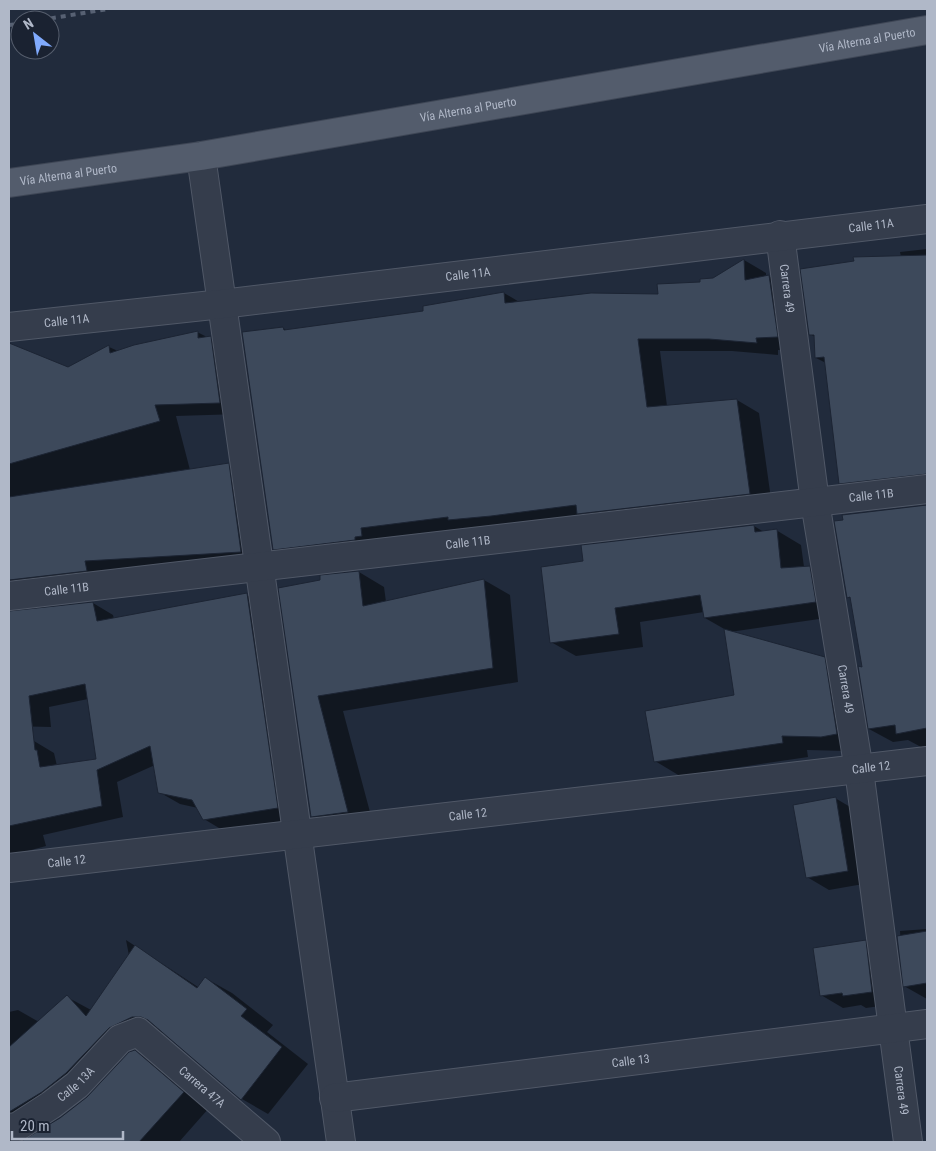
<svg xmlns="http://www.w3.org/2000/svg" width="936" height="1151" font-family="'Roboto Condensed',sans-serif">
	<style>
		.shadow { fill: #0007 }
		.building { fill: #3d495b; stroke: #1c2433; fill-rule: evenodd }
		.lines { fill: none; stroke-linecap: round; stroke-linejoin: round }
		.minor-casing { stroke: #505867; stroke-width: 30 }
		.major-casing { stroke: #3e4655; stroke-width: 30 }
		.minor { stroke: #353d4c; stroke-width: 28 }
		.major { stroke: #535c6c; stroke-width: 28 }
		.rail { stroke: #576173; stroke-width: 4; stroke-dasharray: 5 5; stroke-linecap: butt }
		.labels { text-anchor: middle; stroke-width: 4.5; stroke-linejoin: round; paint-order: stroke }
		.street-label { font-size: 12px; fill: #b0b8c8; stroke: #1a2231 }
	</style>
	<rect width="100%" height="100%" fill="#212b3c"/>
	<path class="shadow" d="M927,249v238l-66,8 -21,-12 -14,-120 -10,-5 -1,-21 -5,-3 91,-77 -1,-5z
		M744,260l22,13v4l3,-1 22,13 8,60 -21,1v5l-46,-4h-72l7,55 70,-6 22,13 13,93 -476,56 -22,-13 9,-221 5,3 136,-19v-5l80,-14 17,10 138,-7 55,-17z
		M197,332l34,17 9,65 -64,2 14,54 38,-6 21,12 13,87 -247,38 -1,10 79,-8 20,12 1,4 133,-24 21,12 30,212 -74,12 -20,-12 -6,-11 -18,-4 -21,-12 -4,-27 -38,17 6,35 -80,18 3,11 -37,10v-104l25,-11 20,12 3,13 40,-6 -9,-61 -39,8 2,20 -42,-1v-375l10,-2 49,19 41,-21 9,4z
		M927,506v240l-6,1 -13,-7 -15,2 -24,-13 -5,-60 -12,-70 -4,-2 -4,-81z
		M754,526l10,6 12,-2 25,15 3,22h5l25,14 6,35 -110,16 94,26 26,14 -3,79 -40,-1 1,7 -128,19 -25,-15 81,-65 -10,-66 -21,-12 -1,-6 -64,10 3,25 -67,9 -25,-14 34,-80z
		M359,572l25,15 2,15 98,-22 26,15 8,87 -175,29 31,116 -36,4 -26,-15 10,-235z
		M835,798l22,13 12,72 -40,7 -22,-13z
		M927,929v70l-23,-13 -4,-55z
		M126,940l72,47 7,-9 27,15 41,32 -6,7 41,32 -40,50 -26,-15 -78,-67 -28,11 -43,45 -49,35 -35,9v-120l9,-2 21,12 28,-25 24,13 43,-29z
		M865,941l22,13 7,50 -28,4 -5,-3 -18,3 -22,-13z
		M135,1051l27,16 47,41 -30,34h-150l75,-49z"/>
	<path class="building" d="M927,255v219l-88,10 -15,-127 -9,1 -1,-23h-5l-9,-66 54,-8 -1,-4z
		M744,259l1,21 24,-5 9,62 -22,1 1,5 -48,-4h-71l9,68 90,-8 13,95 -173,20 -1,-9 -85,11 -43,4v-3l-87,11 1,8 -7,1v3l-82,10 -31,-218 41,-5 1,3 139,-19v-5l81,-14 1,11 86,-10 67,1 -1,-10 43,-2v-3l13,-1z
		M198,331v7l13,-2 9,67 -65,2 5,16 -151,43v-121l59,24 41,-22 1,8 24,-8z
		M229,463l12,89 -156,9 2,10 -78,9v-83z
		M927,505v223l-31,6 -1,-9 -27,4 -10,-63 4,1 -12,-70 -3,1 -13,-77 9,-1 -1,-5z
		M754,525l1,7 22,-3 4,39 29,-2 6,36 -112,16 -4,-23 -85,13 4,26 -69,9 -9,-76 42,-6 -2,-16z
		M359,571l4,35 121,-27 9,89 -175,28 30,116 -37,5 -33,-229 42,-8v-5z
		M247,593l31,215 -75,12 -11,-20 -34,-7 -8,-47 -53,24 5,36 -93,20v-215l84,-9 4,19zM85,684l11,75 -56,8 -3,-17h-2l-6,-54z
		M724,629l101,28 12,77 -16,3 -39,-1 1,7 -129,19 -9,-51 89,-16z
		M836,797l12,74 -42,7 -13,-73z
		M927,931v52l-24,4 -6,-51z
		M866,940l6,52 -29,4 -1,-3 -22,3 -7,-48z
		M135,945l62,43 8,-11 42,32 -6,7 41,31 -41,53 -93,-80 -7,-3h-9l-23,11 -43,45 -24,19 -33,20v-65l58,-52 19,21z
		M135,1050l49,42 -45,50h-119l40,-24 27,-21 42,-45z"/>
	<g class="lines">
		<g class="minor-casing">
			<g id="minor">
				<path d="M201,156l140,986"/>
				<path id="s1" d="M780,235l35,267 44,268 49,372"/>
				<path id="s2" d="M9,327l213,-23 705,-85"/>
				<path id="s3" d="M9,596l918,-107"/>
				<path id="s4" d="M9,868l918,-107"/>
				<path id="s5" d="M334,1098l593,-74"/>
				<path id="s6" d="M9,1128l8,-1 34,-22 26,-20 43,-46 18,-7 128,110"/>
			</g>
		</g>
		<g class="major-casing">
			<g id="major">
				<path id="s7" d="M9,183l192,-27 726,-126"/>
			</g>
		</g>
		<use href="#minor" class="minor"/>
		<use href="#major" class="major"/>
		<path class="rail" d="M41,20l67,-11
			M9,25l11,-1"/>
	</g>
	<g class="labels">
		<g class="street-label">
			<text dy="4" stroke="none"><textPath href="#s7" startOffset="870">Vía Alterna al Puerto</textPath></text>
			<text dy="4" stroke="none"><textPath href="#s7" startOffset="465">Vía Alterna al Puerto</textPath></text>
			<text dy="4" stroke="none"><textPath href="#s7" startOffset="60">Vía Alterna al Puerto</textPath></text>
			<text dy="4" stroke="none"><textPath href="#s2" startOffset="868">Calle 11A</textPath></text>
			<text dy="4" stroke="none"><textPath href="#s2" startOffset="462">Calle 11A</textPath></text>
			<text dy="4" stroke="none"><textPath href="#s1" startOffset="54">Carrera 49</textPath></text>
			<text dy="4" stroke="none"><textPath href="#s2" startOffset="58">Calle 11A</textPath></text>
			<text dy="4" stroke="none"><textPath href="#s3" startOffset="868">Calle 11B</textPath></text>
			<text dy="4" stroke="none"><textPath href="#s3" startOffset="462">Calle 11B</textPath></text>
			<text dy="4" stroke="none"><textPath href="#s3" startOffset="58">Calle 11B</textPath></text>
			<text dy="4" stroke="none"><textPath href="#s1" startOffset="459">Carrera 49</textPath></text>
			<text dy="4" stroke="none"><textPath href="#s4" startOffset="868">Calle 12</textPath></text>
			<text dy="4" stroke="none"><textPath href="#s4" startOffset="462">Calle 12</textPath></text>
			<text dy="4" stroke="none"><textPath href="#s4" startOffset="58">Calle 12</textPath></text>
			<text dy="4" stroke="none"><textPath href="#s5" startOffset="299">Calle 13</textPath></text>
			<text dy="4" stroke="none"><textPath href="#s6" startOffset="81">Calle 13A</textPath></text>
			<text dy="4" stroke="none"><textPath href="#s6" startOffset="248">Carrera 47A</textPath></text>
			<text dy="4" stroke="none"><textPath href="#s1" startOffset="864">Carrera 49</textPath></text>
		</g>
	</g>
	<rect width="936" height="1151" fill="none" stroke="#b0b8c8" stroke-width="20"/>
	<g transform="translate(35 35) rotate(329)"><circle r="24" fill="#1a2231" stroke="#565e6d"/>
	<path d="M0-4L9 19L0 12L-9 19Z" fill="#80aafd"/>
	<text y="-8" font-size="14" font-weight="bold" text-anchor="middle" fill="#b0b8c8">N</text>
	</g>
	<path d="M12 1131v8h111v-8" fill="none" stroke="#b0b8c8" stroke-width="2.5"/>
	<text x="20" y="1131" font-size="15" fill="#b0b8c8" stroke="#1a2231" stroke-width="4" paint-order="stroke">20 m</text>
</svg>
